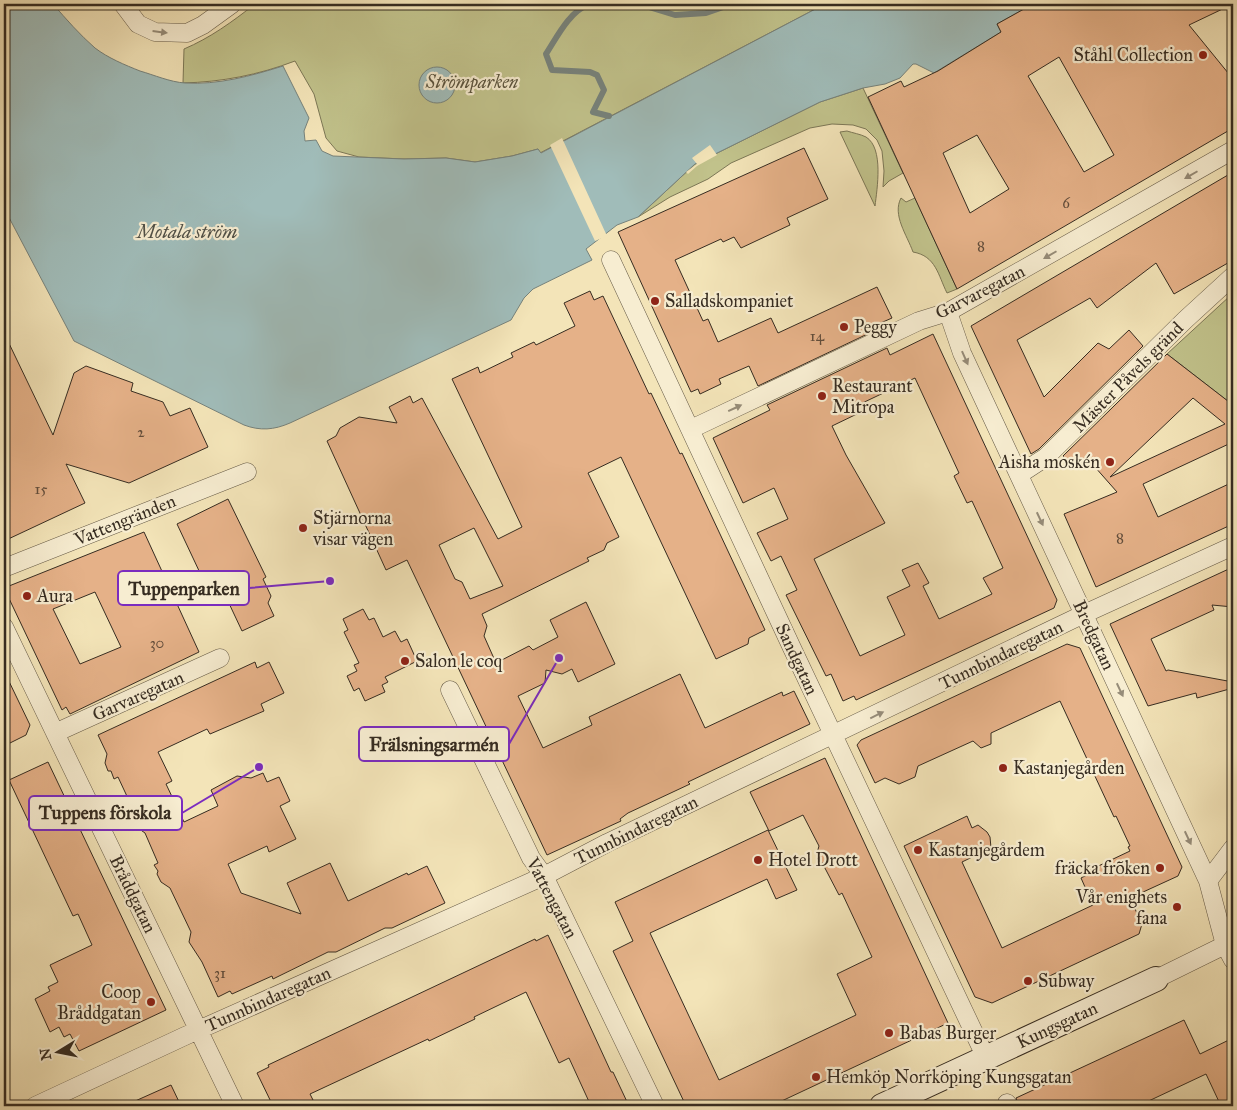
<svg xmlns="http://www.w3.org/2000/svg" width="1237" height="1110" font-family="'IM FELL Great Primer',serif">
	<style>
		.green { fill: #c1c28b; stroke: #7c7756 }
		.water { fill: #a0bcb9; stroke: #76827c }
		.pier { fill: #f3e4b8 }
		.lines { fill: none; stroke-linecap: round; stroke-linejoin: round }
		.stream { stroke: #76827c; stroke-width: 6 }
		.building { fill: #e5b188; stroke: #362c21; fill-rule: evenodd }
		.street-casing { stroke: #655a47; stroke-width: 19 }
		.secondary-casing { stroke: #362c21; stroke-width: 26 }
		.street { stroke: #f7edd1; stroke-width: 18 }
		.secondary { stroke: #f7edd1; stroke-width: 24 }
		.oneway { fill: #968c79 }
		.poi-dot { fill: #8f2418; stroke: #f7edd1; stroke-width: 2 }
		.labels { text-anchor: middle; stroke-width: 4.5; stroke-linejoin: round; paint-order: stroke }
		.number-label { font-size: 15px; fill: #624d3b }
		.poi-label { font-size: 18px; fill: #362c21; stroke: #f7edd1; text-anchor: start }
		.park-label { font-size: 18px; font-style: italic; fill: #59523c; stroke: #f7edd1 }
		.street-label { font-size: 18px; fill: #362c21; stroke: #f7edd1 }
		.water-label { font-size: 19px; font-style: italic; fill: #505047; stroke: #f7edd1 }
		.leader { fill: none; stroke: #7b2cbf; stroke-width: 2 }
		.callout-dot { fill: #7b2cbf; stroke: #f7edd1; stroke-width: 2 }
		.callout { fill: #f7edd1; stroke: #7b2cbf; stroke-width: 2 }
		.callout-label { font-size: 19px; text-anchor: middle; font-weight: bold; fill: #362c21 }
	</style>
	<rect width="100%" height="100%" fill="#f3e4b8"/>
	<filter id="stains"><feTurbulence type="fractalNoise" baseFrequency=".004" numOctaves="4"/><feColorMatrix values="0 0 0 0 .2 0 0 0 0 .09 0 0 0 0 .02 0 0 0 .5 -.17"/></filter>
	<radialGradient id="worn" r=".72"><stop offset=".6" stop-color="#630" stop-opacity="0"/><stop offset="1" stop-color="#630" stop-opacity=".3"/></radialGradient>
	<path class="green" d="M255,4h570l-285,149 -2,-4 -26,7 -37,6 -29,-4 -42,1 -45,-2 -22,-6 -11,-13 -12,-44 -19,-33c-37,14 -73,21 -112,22l1,-34c26,-11 48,-27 71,-45z
		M863,88l40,85 -14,8 -6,6 1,-16 -2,-20 -5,-11 -11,-11 -13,-4 -21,-1 -22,4 -79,35 -23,16 -38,18 -32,20 57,-53 125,-62z
		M847,131c6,2 13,3 19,6 18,11 11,52 9,69l-35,-74z
		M901,198l5,4 9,-4 42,91 -10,4c-9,-18 -11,-37 -34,-41 -6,-17 -21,-37 -12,-54z
		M1231,295l2,3v107l-66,-51z"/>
	<path class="water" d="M4,4h49c13,15 27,31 42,44 13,10 30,17 45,23 14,4 30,11 45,12 33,2 66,-7 98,-17l26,52 -5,13 1,10 11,-1 6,11 11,5 71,3 42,-1 29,4 37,-6 26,-7 3,4 284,-149h208l-36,20 4,8 -67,41 -18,-9h-3l-13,14 -15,6 -22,4 -43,14 -125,62 -57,53 -21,8 -31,24 6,11 -59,29 -9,9 -13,22 -221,103c-16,7 -30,8 -46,2l-170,-84 -70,-133z
		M419 85a18 18 0 1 1 36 0a18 18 0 1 1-36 0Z"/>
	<path class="pier" d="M562,138l45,98 -12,5 -45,-96z
		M710,145l7,10 -20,11 -9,8 -2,-2 11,-8 -5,-6z"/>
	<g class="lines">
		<path class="stream" d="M589,4c-20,8 -32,33 -43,50l6,16 38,2 7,3 7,15 -11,22 16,4
			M639,4l36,11 31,-2 26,-9"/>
	</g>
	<path class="building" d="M1033,4h200l-44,21 44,54v49l-276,161 -89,-192 33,-16 3,6 34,-16 63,-39 -4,-8zM1059,57l55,98 -30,17 -56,-96zM977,135l32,54 -39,24 -27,-60z
		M804,148l24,51 -41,19 3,7 -49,23 -7,-11 -11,5 -2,-3 -46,21 28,61 5,-2 10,23 53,-24 7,15 99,-46 15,31 -16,7 2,4 -120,57 -9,-20 -30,13 2,5 -21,10 -2,-5 -7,3 -73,-160z
		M1233,172v88l-59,34 -18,-31 -59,45 -7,-10 -73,42 27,57 54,-54 11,6 20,-19 14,16 -104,103 -8,5 -60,-128z
		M590,291l4,9 9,-4 46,98 2,-1 29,61 2,-1 83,177 -16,8 -1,6 -32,15 -95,-202 -33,16 31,64 -12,6 -3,7 -17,8 2,3 -107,53 5,12 -3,10 12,27 33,-17 4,4 25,-13 -8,-17 36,-18 29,62 -37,18 -6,-13 -10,5 -16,-4 -1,13 -27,13 25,52 49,-23 -3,-8 91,-43 25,54 77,-36 1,4 11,-5 16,33 -122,58 2,2 -62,29 -8,6 1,2 -74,34 -140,-295 -21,10 -59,-129 9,-5 4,-8 19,-11 38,6 -8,-16 21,-11 3,7 9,-5 76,141 24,-12 -70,-148 26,-12 2,6 33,-16 -2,-4 23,-11 2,3 39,-19 -11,-23zM474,528l29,58 -33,13 -8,-17 -7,-3 -16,-34z
		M4,333l49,102 21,-62 12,-7 47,17 -2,8 32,11 7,14 20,-8 18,39 -79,36 -63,-19 19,39 -81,38z
		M933,334l124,266 -3,8 -198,92 -2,-4 -11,5 -12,-27 -5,2 -40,-81 11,-5 -16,-34 -10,5 -14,-28 31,-14 -14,-31 -31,15 -30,-65 57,-28 -3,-5 120,-57 3,7zM915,378l44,95 -5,3 13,27 5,-2 31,67 -20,10 9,16 -53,25 -16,-33 6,-3 -11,-20 -16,7 8,16 -23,11 18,38 -45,21 -46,-97 71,-36 -39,-68 -14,-29 27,-13 -3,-7z
		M1167,354l66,51v37l-90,42 15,33 75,-35v42l-137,63 -32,-73 53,-22 -30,-34 -12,11 -12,-13zM1193,398l32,26 -115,53z
		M228,499l38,78 -3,2 8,17 -3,7 6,13 -32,15 -16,-34 -2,1 -6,-11 -4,2 -6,-11 -7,-3 -24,-51z
		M144,532l55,120 -129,62 -4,-7 -4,3 -58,-122zM95,592l26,55 -41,17 -27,-55z
		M1233,567v40l-21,-2 2,5 -63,29 15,32 2,-1 65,12v6l-36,10 -1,-5 -48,13 -38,-82z
		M363,609l6,11 5,-2 9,19 12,-6 6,11 6,-3 10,22 -32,16 3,5 -6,3 3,7 -20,9 -6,-13 -5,3 -7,-15 10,-5 -3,-6 5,-2 -15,-31 4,-2 -5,-11z
		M1067,644l13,4 102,219 -4,9 -48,22 12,26 -3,10 -147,69 -17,-6 -71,-151 63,-30 5,12 6,-3 9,7 3,5 1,11 -29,14 40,86 91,-43 -12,-27 10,-5 -1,-3 40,-19 -2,-4 2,-1 -14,-30 -2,1 -54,-116 -69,32v11l-10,4 -8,-7 -55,25 -3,11 -16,7 -14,-6 -10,5 -18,-38 4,-5z
		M255,662l2,6 12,-6 15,31 -23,11 3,7 -54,23 -3,-5 -49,23 14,29 -6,3 18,38 34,-16 -7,-16 26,-14 14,2 12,-5 4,9 12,-5 11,24 -10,5 16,33 -27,13 -2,-6 -39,18 13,29 60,21 -14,-31 43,-20 18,38 59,-28 1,2 19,-9 18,37 -53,25h-7l-49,24h-8l-55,27 -1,-3 -40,18 -2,-3 -12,6 -16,-35 -13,-20 2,-10 -21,-44 -9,-6 -4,-8 1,-3 -4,-6 4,-2 -13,-30 -10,-7 -4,-8 1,-2 -4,-7 4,-2 -14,-30 -4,2 -3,-8h-3l-3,-8 2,-9 -9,-19z
		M4,671l26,54 -4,10 -22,11z
		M825,758l123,265 -177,83h-85l-73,-155 20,-10 -18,-39 153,-72 29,60 -21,9 -9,-20 -117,54 69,147 137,-65 -19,-41 35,-17 -30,-64 -3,2 -12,-23 -10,-19 2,-7 -16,-31 -34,16 -19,-39z
		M48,762l118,248 -87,41 -9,-17 -6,3 -5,-10 -9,5 -15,-33 15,-8 -2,-4 10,-5 -8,-17 42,-20 -14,-31 -5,2 -64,-136z
		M548,935l63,137h2l16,34h-38l-22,-48 -10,5 -33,-71 -52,25 1,2 -46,22 -1,-2 -118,55 6,12h-43l-16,-33 12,-6 -1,-2 267,-126 1,2z
		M1184,1020l16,34 33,-16v68h-12l-15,-32 -68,32h-119l-3,-8z
		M171,1085l10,21h-57z"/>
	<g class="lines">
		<g class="street-casing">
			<path id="street" d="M123,4l15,20 17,8 32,1 16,-8 29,-21
				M611,260l181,388 194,410
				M948,312l14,41 246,528 17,64 8,15
				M691,429l228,-108 29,-9 285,-162
				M1020,474l26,-17 139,-137 48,-44
				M4,568l243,-96
				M4,627l231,479
				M450,690l81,168 13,18 111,230
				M55,733l165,-75
				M1208,881l25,-33
				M1156,979l69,-34 8,-2
				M1007,1103l2,3
				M35,1106l150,-70 359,-160 63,-33 477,-229 149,-68"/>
		</g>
		<g class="secondary-casing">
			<path id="secondary" d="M882,1106l274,-127"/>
		</g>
		<use href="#street" class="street"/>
		<use href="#secondary" class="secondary"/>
	</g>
	<defs><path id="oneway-solid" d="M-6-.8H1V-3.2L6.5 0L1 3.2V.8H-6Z" transform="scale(1.25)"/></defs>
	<g class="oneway">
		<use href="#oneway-solid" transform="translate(160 32) rotate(7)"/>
		<use href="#oneway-solid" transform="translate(1191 175) rotate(150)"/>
		<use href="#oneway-solid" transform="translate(1050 255) rotate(150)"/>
		<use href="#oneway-solid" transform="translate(965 358) rotate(66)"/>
		<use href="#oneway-solid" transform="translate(735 408) rotate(-25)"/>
		<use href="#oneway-solid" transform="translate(1040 519) rotate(65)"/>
		<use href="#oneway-solid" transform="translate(1120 690) rotate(65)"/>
		<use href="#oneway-solid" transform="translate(877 715) rotate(-26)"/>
		<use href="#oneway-solid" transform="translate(1188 838) rotate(65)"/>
	</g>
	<g class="poi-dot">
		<circle cx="1203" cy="55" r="5"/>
		<circle cx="655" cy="301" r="5"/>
		<circle cx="844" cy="327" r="5"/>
		<circle cx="822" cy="396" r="5"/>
		<circle cx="1110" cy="462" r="5"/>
		<circle cx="303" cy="528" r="5"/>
		<circle cx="27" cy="596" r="5"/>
		<circle cx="405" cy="661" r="5"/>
		<circle cx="1003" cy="768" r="5"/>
		<circle cx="918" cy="850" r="5"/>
		<circle cx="758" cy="860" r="5"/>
		<circle cx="1160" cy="868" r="5"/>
		<circle cx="1177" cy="907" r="5"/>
		<circle cx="1028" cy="981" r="5"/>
		<circle cx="151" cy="1002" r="5"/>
		<circle cx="889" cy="1033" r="5"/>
		<circle cx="816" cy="1077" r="5"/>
	</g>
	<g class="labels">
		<g class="number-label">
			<text x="1066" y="208">6</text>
			<text x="981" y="251">8</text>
			<text x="817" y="341">14</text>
			<text x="141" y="437">2</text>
			<text x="41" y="494">15</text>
			<text x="1120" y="543">8</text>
			<text x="157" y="648">30</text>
			<text x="220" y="978">31</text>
		</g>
		<g class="poi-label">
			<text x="1193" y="61" text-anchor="end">Ståhl Collection</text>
			<text x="665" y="307">Salladskompaniet</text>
			<text x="854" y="333">Peggy</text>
			<text x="832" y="392">Restaurant<tspan x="832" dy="21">Mitropa</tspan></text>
			<text x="1100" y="468" text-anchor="end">Aisha moskén</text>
			<text x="313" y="524">Stjärnorna<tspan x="313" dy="21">visar vägen</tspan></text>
			<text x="37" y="602">Aura</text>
			<text x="415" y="667">Salon le coq</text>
			<text x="1013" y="774">Kastanjegården</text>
			<text x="928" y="856">Kastanjegårdem</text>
			<text x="768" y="866">Hotel Drott</text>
			<text x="1150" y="874" text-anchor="end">fräcka frõken</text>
			<text x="1167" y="903" text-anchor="end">Vår enighets<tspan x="1167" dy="21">fana</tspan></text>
			<text x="1038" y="987">Subway</text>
			<text x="141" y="998" text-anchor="end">Coop<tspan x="141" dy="21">Bråddgatan</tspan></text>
			<text x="899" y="1039">Babas Burger</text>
			<text x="826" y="1083">Hemköp Norrköping Kungsgatan</text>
		</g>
		<g class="park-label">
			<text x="472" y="88">Strömparken</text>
		</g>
		<g class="street-label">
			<text transform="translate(980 292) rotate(-27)" y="6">Garvaregatan</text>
			<text transform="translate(1128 377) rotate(-45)" y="6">Mäster Påvels gränd</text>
			<text transform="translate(125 520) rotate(-22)" y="6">Vattengränden</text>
			<text transform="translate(1094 635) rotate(65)" y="6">Bredgatan</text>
			<text transform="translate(1001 655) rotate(-26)" y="6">Tunnbindaregatan</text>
			<text transform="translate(797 659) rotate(65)" y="6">Sandgatan</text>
			<text transform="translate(138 696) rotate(-24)" y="6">Garvaregatan</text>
			<text transform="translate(636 830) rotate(-26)" y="6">Tunnbindaregatan</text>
			<text transform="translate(133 894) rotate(64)" y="6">Bråddgatan</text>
			<text transform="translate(552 898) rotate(62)" y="6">Vattengatan</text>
			<text transform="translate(268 999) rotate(-24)" y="6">Tunnbindaregatan</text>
			<text transform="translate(1057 1025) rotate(-25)" y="6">Kungsgatan</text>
		</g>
		<g class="water-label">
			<text x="187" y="238">Motala ström</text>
		</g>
	</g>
	<path class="leader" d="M330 581L249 588M559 658L509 744M259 767L182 813"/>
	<g class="callout-dot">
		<circle cx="330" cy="581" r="5"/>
		<circle cx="559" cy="658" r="5"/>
		<circle cx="259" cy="767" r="5"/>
	</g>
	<g class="callout">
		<rect x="118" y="571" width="131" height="34" rx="5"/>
		<rect x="359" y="727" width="150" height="34" rx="5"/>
		<rect x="29" y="796" width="153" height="34" rx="5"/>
	</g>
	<g class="callout-label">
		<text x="184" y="595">Tuppenparken</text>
		<text x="434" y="751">Frälsningsarmén</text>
		<text x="105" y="819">Tuppens förskola</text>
	</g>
	<rect width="1237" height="1110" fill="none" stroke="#f3e4b8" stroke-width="20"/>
	<rect x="5" y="5" width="1227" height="1100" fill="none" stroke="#362c21" stroke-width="2.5"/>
	<rect x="10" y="10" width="1217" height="1090" fill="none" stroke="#362c21"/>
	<g transform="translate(58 1052) rotate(260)" stroke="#f7edd1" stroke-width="4" paint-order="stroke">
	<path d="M0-4L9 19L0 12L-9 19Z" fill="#362c21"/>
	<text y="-8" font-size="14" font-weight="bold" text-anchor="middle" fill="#362c21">N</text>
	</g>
	<rect width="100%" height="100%" filter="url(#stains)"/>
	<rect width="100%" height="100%" fill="url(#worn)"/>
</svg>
